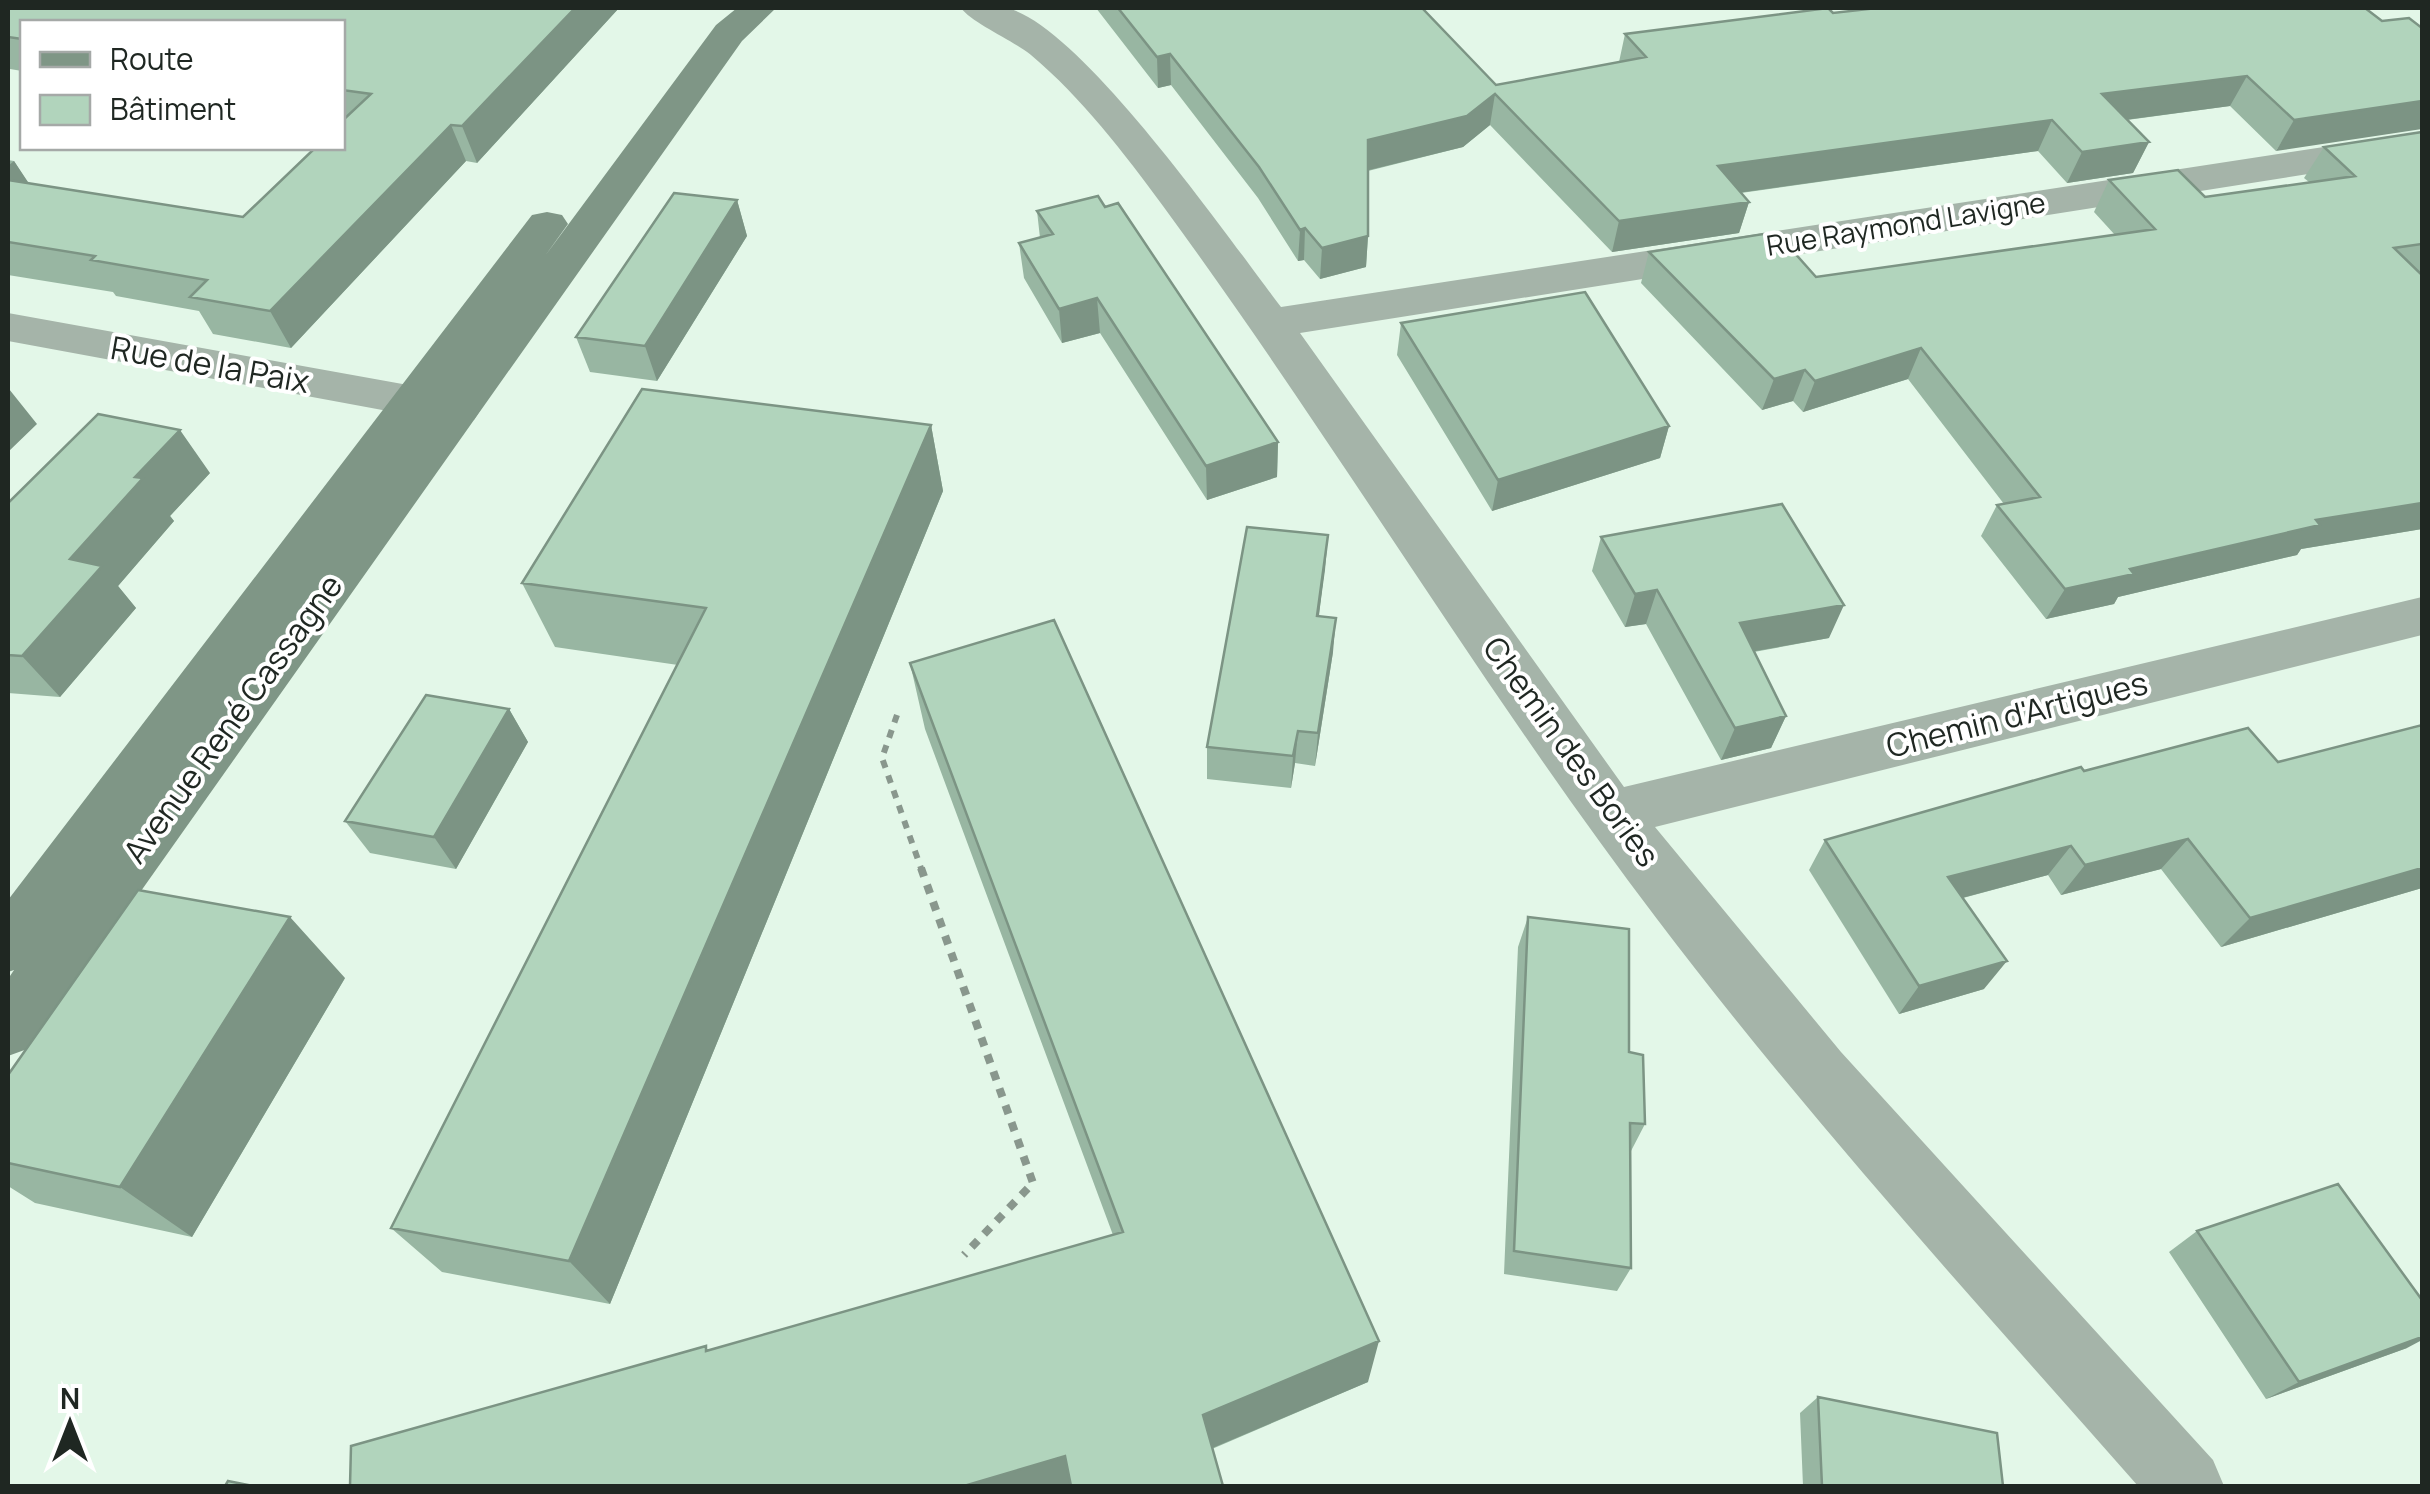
<svg xmlns="http://www.w3.org/2000/svg" width="2430" height="1494" font-family="Manrope,sans-serif">
	<style>
		.lines { fill: none; stroke-linecap: round; stroke-linejoin: round }
		.path-far1 { stroke: #89978d; stroke-width: 6; stroke-dasharray: 8 8; stroke-linecap: butt }
		.path { stroke: #89978d; stroke-width: 8; stroke-dasharray: 9 9; stroke-linecap: butt }
		.minor { fill: #a5b4a9; fill-rule: evenodd }
		.secondary { fill: #7f9686; fill-rule: evenodd }
		.wall { fill: #98b6a2 }
		.shaded-wall { fill: #7c9484 }
		.building { fill: #b1d4bc; stroke: #7c9484; stroke-width: 2.5 }
		.labels { text-anchor: middle; stroke-width: 8; stroke-linejoin: round; paint-order: stroke }
		.far-street-label { font-size: 28px; fill: #1f2722; stroke: #fff }
		.street-label { font-size: 32px; fill: #1f2722; stroke: #fff }
	</style>
	<rect width="100%" height="100%" fill="#e3f7e8"/>
	<g class="lines">
		<path class="path-far1" d="M897,715l-15,43 40,113"/>
		<path class="path" d="M921,868l112,315 -69,72"/>
		<path class="minor" d="M961,8c13,-1 33,-3 46,0 75,18 224,234 274,299l1141,-175v24l-1122,177 324,454 798,-190v38l-767,192 186,225 372,408 11,26h-86c-164,-186 -331,-369 -481,-567 -175,-230 -323,-480 -494,-713 -39,-53 -81,-108 -132,-151 -17,-14 -59,-32 -70,-47z
			M8,313l450,81 16,4 7,11 -7,11 -16,4 -450,-83z"/>
		<path class="secondary" d="M737,8h39l-34,33 -712,1007 -22,8v-77l6,-9 -6,2v-72l524,-685 15,-3 15,3 6,9 -23,32 171,-231z"/>
	</g>
	<path class="wall" d="M8,8h611l-142,155 -11,-2 -175,187 -78,-14 -14,-23 -83,-15 -3,-4 -105,-17v-115l6,1 14,22 215,34 99,-69v-126h-320v49l-12,-2 -2,2z
		M1096,8h326l74,77 123,-23 6,-28 208,-21 532,-5 -89,143 -46,-45 -103,14 22,22 -16,31 -66,10 -29,-32 -297,42 8,9 -10,31 -127,19 -122,-127 -27,22 -95,24v65l-2,31 -46,12 -16,-19 -6,1 -40,-63 -87,-113 -13,3z
		M2422,132v141h-2l2,256 -121,20 -4,6 -179,42 -4,7 -68,15 -65,-83 16,-31 7,-1 -96,-125 -105,33 -10,-11 -31,9 -121,-127 8,-31 167,25 299,-42 -21,-23 15,-32 96,17 104,-15 -5,-4 20,-31z
		M737,200l10,36 -90,145 -67,-9 -14,-35z
		M1037,211l241,231 -1,35 -70,23 -107,-167 -38,10 -38,-65 -5,-35 21,-5z
		M1401,323l268,103 -9,32 -168,53 -95,-156z
		M931,425l12,66 -333,813 -168,-32 -51,-44 287,-563 -123,-18 -33,-64z
		M210,473l-40,43 4,5 -56,65 18,22 -76,89 -52,-4v-190z
		M1328,535l-9,81 14,36 -18,114 -20,-3 -4,25 -84,-9v-32z
		M1601,537l228,101 -75,14 32,64 -15,32 -50,12 -75,-136 -21,3 -33,-56z
		M910,663l458,719 -156,67 -503,-99 404,-115 -188,-506z
		M509,709l19,33 -72,127 -86,-16 -25,-32z
		M2278,762l144,126 -201,59 -60,-78 -100,26 -13,-20 -85,23 21,91 -85,25 -90,-144 16,-30 259,-69z
		M1528,917l101,135 16,72 -14,27v117l-14,23 -113,-17 14,-327z
		M345,978l-153,259 -157,-34 -27,-17v-111z
		M2197,1231l210,117 -141,51 -97,-147z
		M1818,1397l185,89h-200l-3,-73z"/>
	<path class="shaded-wall" d="M575,8h44l-142,155 -15,-37z
		M1170,54l1,31 -13,3 -1,-31z
		M2247,76l-17,30 -143,19 15,-31z
		M1495,94l-5,31 -27,22 -98,24 3,-31z
		M2422,101v28l-146,22 18,-31z
		M2052,120l-14,31 -329,46 9,-31z
		M451,125l15,36 -175,187 -21,-37z
		M2149,142l-16,31 -66,10 15,-31z
		M14,161l24,36 -30,1v-32z
		M737,200l10,36 -90,145 -12,-35z
		M1749,202l-10,31 -127,19 7,-31z
		M1305,228l-1,32 -6,1 2,-31z
		M1368,236l-2,31 -46,12 2,-31z
		M1097,298l3,35 -38,10 -3,-34z
		M1921,348l-13,31 -105,33 12,-31z
		M1805,370l-12,31 -31,9 12,-31z
		M9,389l28,35 -29,28v-61z
		M931,425l12,66 -333,813 -41,-43z
		M1669,426l-9,32 -168,53 6,-31z
		M180,430l30,43 -40,43 4,5 -56,65 18,22 -76,89 -38,-41 48,-97 65,-82z
		M1278,442l-1,35 -70,23 -1,-34z
		M2422,503v26l-121,20 -4,6 -179,42 -4,7 -68,15 19,-30 65,-20 186,-49z
		M1328,535l-3,35 -11,80 3,-34z
		M1657,590l-11,34 -21,3 10,-33z
		M1844,605l-15,33 -102,18 13,-33z
		M1336,618l-3,34 -18,114 3,-33z
		M509,709l19,33 -72,127 -22,-32z
		M1786,716l-15,32 -50,12 14,-32z
		M1298,731l-3,32 -4,25 2,-32z
		M2188,839l-27,30 -100,26 24,-30z
		M2071,846l-23,29 -120,32 20,-30z
		M2422,868v20l-201,59 29,-29z
		M290,917l55,61 -153,259 -72,-50z
		M2007,961l-23,28 -85,25 20,-28z
		M2422,1337v3l-15,8 -141,51 33,-17z
		M1379,1341l-11,41 -165,70v-37z
		M1065,1456l10,30h-111z"/>
	<path class="building" d="M8,8h567l-113,118 -11,-1 -181,186 -80,-14 17,-17 -116,-20 4,-4 -87,-14v-62l235,37 72,-69h27v-27l29,-27 -29,-4v-68h-320v17l-14,-2z
		M1118,8h304l74,77 150,-28 -21,-23 203,-26 5,5 44,-5h488l17,13 27,-3 13,10v73l-128,19 -47,-44 -145,18 47,48 -67,10 -30,-32 -334,46 31,36 -130,19 -124,-127 -28,22 -99,24v96l-46,12 -17,-20 -5,2 -41,-63 -89,-113 -13,3z
		M2422,132v112l-28,4 28,27v228l-106,17 4,5 -190,44 4,5 -69,15 -68,-84 43,-8 -119,-149 -106,33 -10,-11 -31,9 -125,-127 127,-20 40,45 339,-48 -46,-49 69,-10 27,27 150,-21 -31,-29z
		M674,193l63,7 -92,146 -69,-9z
		M1098,196l7,11 13,-4 160,239 -72,24 -109,-168 -38,11 -40,-66 34,-9 -16,-23z
		M1585,292l84,134 -171,54 -97,-157z
		M642,389l289,36 -362,836 -178,-33 315,-620 -184,-25z
		M98,414l82,16 -45,47 8,1 -73,81 32,7 -80,90 -14,-1v-152z
		M1782,504l62,101 -104,18 46,93 -51,12 -78,-138 -22,4 -34,-57z
		M1247,527l81,8 -11,81 19,2 -18,115 -20,-2 -5,25 -86,-9z
		M1054,620l325,721 -176,74 20,71h-152l-6,-30 -101,30h-614l1,-40 355,-100v5l417,-119 -213,-569z
		M426,695l83,14 -75,128 -89,-16z
		M2422,725v143l-172,50 -62,-79 -103,26 -14,-19 -123,31 59,84 -88,25 -94,-146 256,-73 3,4 164,-43 30,34z
		M138,890l152,27 -170,270 -112,-24v-88z
		M1528,917l101,12v123l14,3 2,69 -15,-1 1,145 -117,-17z
		M2338,1184l84,116v37l-123,45 -102,-151z
		M1818,1397l179,36 6,53h-181z
		M228,1481l25,5h-28z"/>
	<g class="labels">
		<g class="far-street-label">
			<text transform="translate(1906 224) rotate(-9)" y="10">Rue Raymond Lavigne</text>
		</g>
		<g class="street-label">
			<text transform="translate(210 365) rotate(10)" y="11">Rue de la Paix</text>
			<text transform="translate(2017 715) rotate(-14)" y="11">Chemin d'Artigues</text>
			<text transform="translate(233 719) rotate(-54)" y="11">Avenue René Cassagne</text>
			<text transform="translate(1571 752) rotate(54)" y="11">Chemin des Bories</text>
		</g>
	</g>
	<rect width="2430" height="1494" fill="none" stroke="#1f2722" stroke-width="20"/>
	<rect x="20" y="20" width="325" height="130" fill="#ffffff" stroke="#a5a9a7" stroke-width="2.5"/>
	<rect x="40" y="52" width="50" height="15" fill="#7f9686" stroke="#a5a9a7" stroke-width="2.5"/>
	<text x="110" y="70" font-size="30" fill="#1f2722">Route</text>
	<rect x="40" y="95" width="50" height="30" fill="#b1d4bc" stroke="#a5a9a7" stroke-width="2.5"/>
	<text x="110" y="120" font-size="30" fill="#1f2722">Bâtiment</text>
	<g transform="translate(70 1424)" stroke="#ffffff" stroke-width="8" paint-order="stroke">
	<path d="M0-8L18 38L0 25L-18 38Z" fill="#1f2722"/>
	<text y="-15" font-size="28" font-weight="bold" text-anchor="middle" fill="#1f2722">N</text>
	</g>
</svg>
